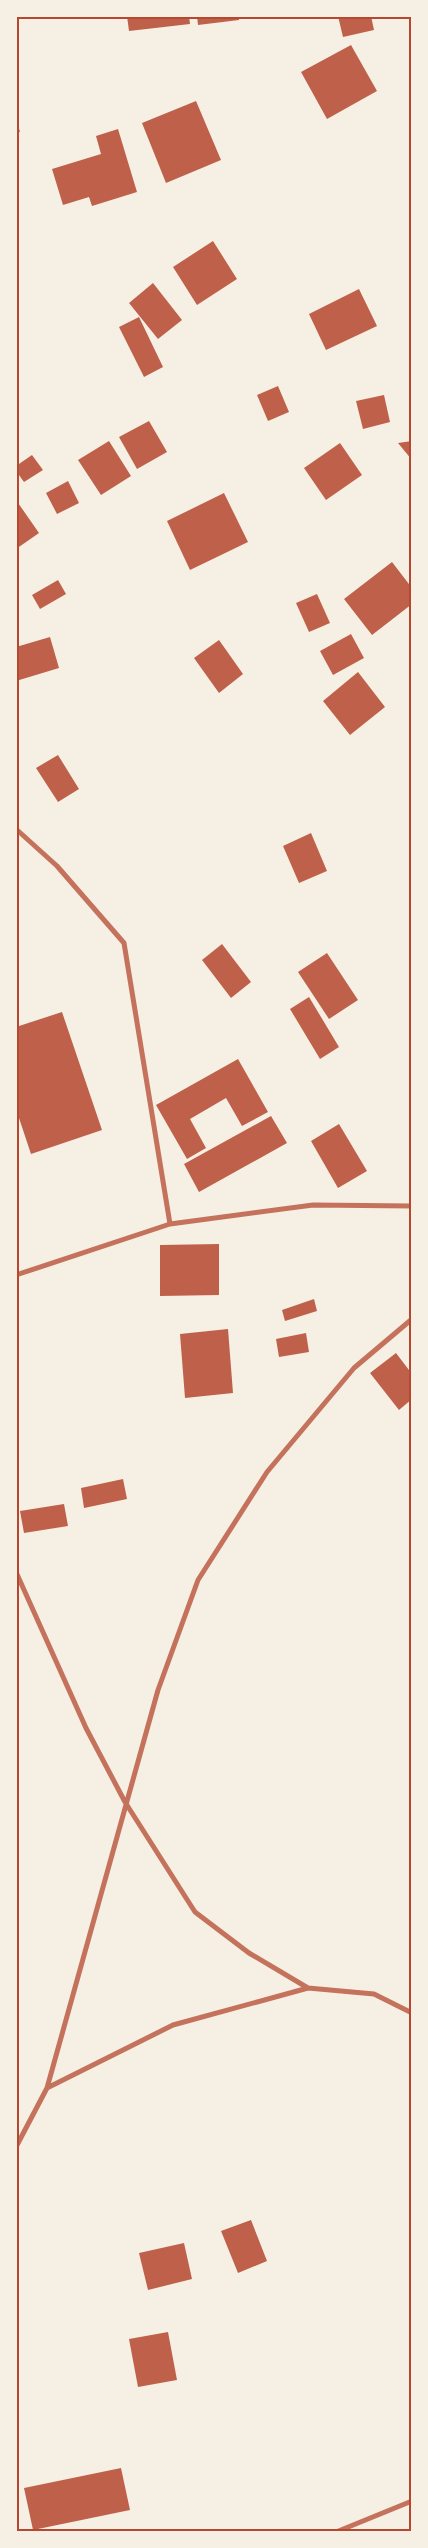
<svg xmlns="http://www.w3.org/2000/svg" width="428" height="2548" font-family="'Archivo Narrow',sans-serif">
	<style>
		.building { fill: #bf614a }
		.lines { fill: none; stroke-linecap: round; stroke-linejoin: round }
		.minor { stroke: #c5725c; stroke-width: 5 }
		.neatline { fill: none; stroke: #b5482f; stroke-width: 2 }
	</style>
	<rect width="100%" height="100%" fill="#f6efe4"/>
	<path class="building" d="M37,16h56v3h-56z
		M127,16h62l1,8 -61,7z
		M197,16h42v4l-41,5z
		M338,16h33l3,14 -31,7z
		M351,45l26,46 -50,28 -26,-47z
		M196,101l25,59 -55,23 -24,-60z
		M16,118l4,14h-4z
		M118,129l19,63 -45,14 -3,-9 -26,8 -11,-36 49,-15 -5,-18z
		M213,241l24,38 -40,26 -24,-38z
		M153,283l29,37 -24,19 -29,-36z
		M359,289l18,37 -51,24 -17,-36z
		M139,317l24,50 -19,10 -25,-50z
		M278,386l11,26 -21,9 -11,-26z
		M384,395l6,27 -27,7 -7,-28z
		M149,421l18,31 -30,17 -18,-32z
		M109,441l22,35 -30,19 -23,-35z
		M412,441v19l-14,-17z
		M340,443l22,32 -36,25 -22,-32z
		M32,455l11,15 -19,12 -8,-11v-5z
		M68,481l11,22 -22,11 -11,-21z
		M224,493l24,49 -58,28 -23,-49z
		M16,500l23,33 -23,16z
		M392,562l20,26v16l-40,31 -28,-36z
		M58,580l8,14 -26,15 -8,-14z
		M317,594l13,29 -21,9 -13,-29z
		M351,634l13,24 -31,17 -13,-24z
		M50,637l9,31 -43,13v-34z
		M219,640l24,34 -24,19 -25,-35z
		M358,672l27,35 -35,28 -27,-34z
		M58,755l21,34 -21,13 -22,-34z
		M311,833l16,38 -28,12 -16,-37z
		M222,944l29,38 -20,16 -29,-38z
		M327,953l31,47 -29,19 -31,-47z
		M309,997l30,50 -19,12 -30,-50z
		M62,1012l40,118 -71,24 -15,-45v-82z
		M238,1059l30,53 -26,14 -16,-28 -36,21 16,29 -19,11 -31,-54z
		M271,1116l16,27 -88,49 -15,-28z
		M339,1124l28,47 -29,17 -27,-47z
		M219,1244v51l-59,1v-51z
		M314,1299l3,12 -32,10 -3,-11z
		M228,1329l5,64 -48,5 -5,-64z
		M306,1333l3,19 -30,5 -3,-18z
		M396,1353l16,21v25l-13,11 -29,-37z
		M123,1479l4,20 -43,9 -3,-20z
		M64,1504l4,22 -44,7 -4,-22z
		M251,2220l16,41 -29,12 -17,-42z
		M184,2243l8,36 -44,11 -9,-37z
		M168,2332l9,48 -39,7 -9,-48z
		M121,2468l9,42 -97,20 -9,-42z"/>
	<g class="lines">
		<path class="minor" d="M16,829l41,37 67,77 46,281
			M16,1275l154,-51 143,-19 99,1
			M16,1572l70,156 39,74 70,110 54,41 59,35
			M47,2088l126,-63 135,-37 66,6 38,19
			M16,2147l31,-59 111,-398 40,-110 69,-108 87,-104 58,-49
			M336,2532l76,-31"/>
	</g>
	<rect width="428" height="2548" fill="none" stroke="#f6efe4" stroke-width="35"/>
	<rect x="18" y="18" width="392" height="2512" class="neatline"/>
</svg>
